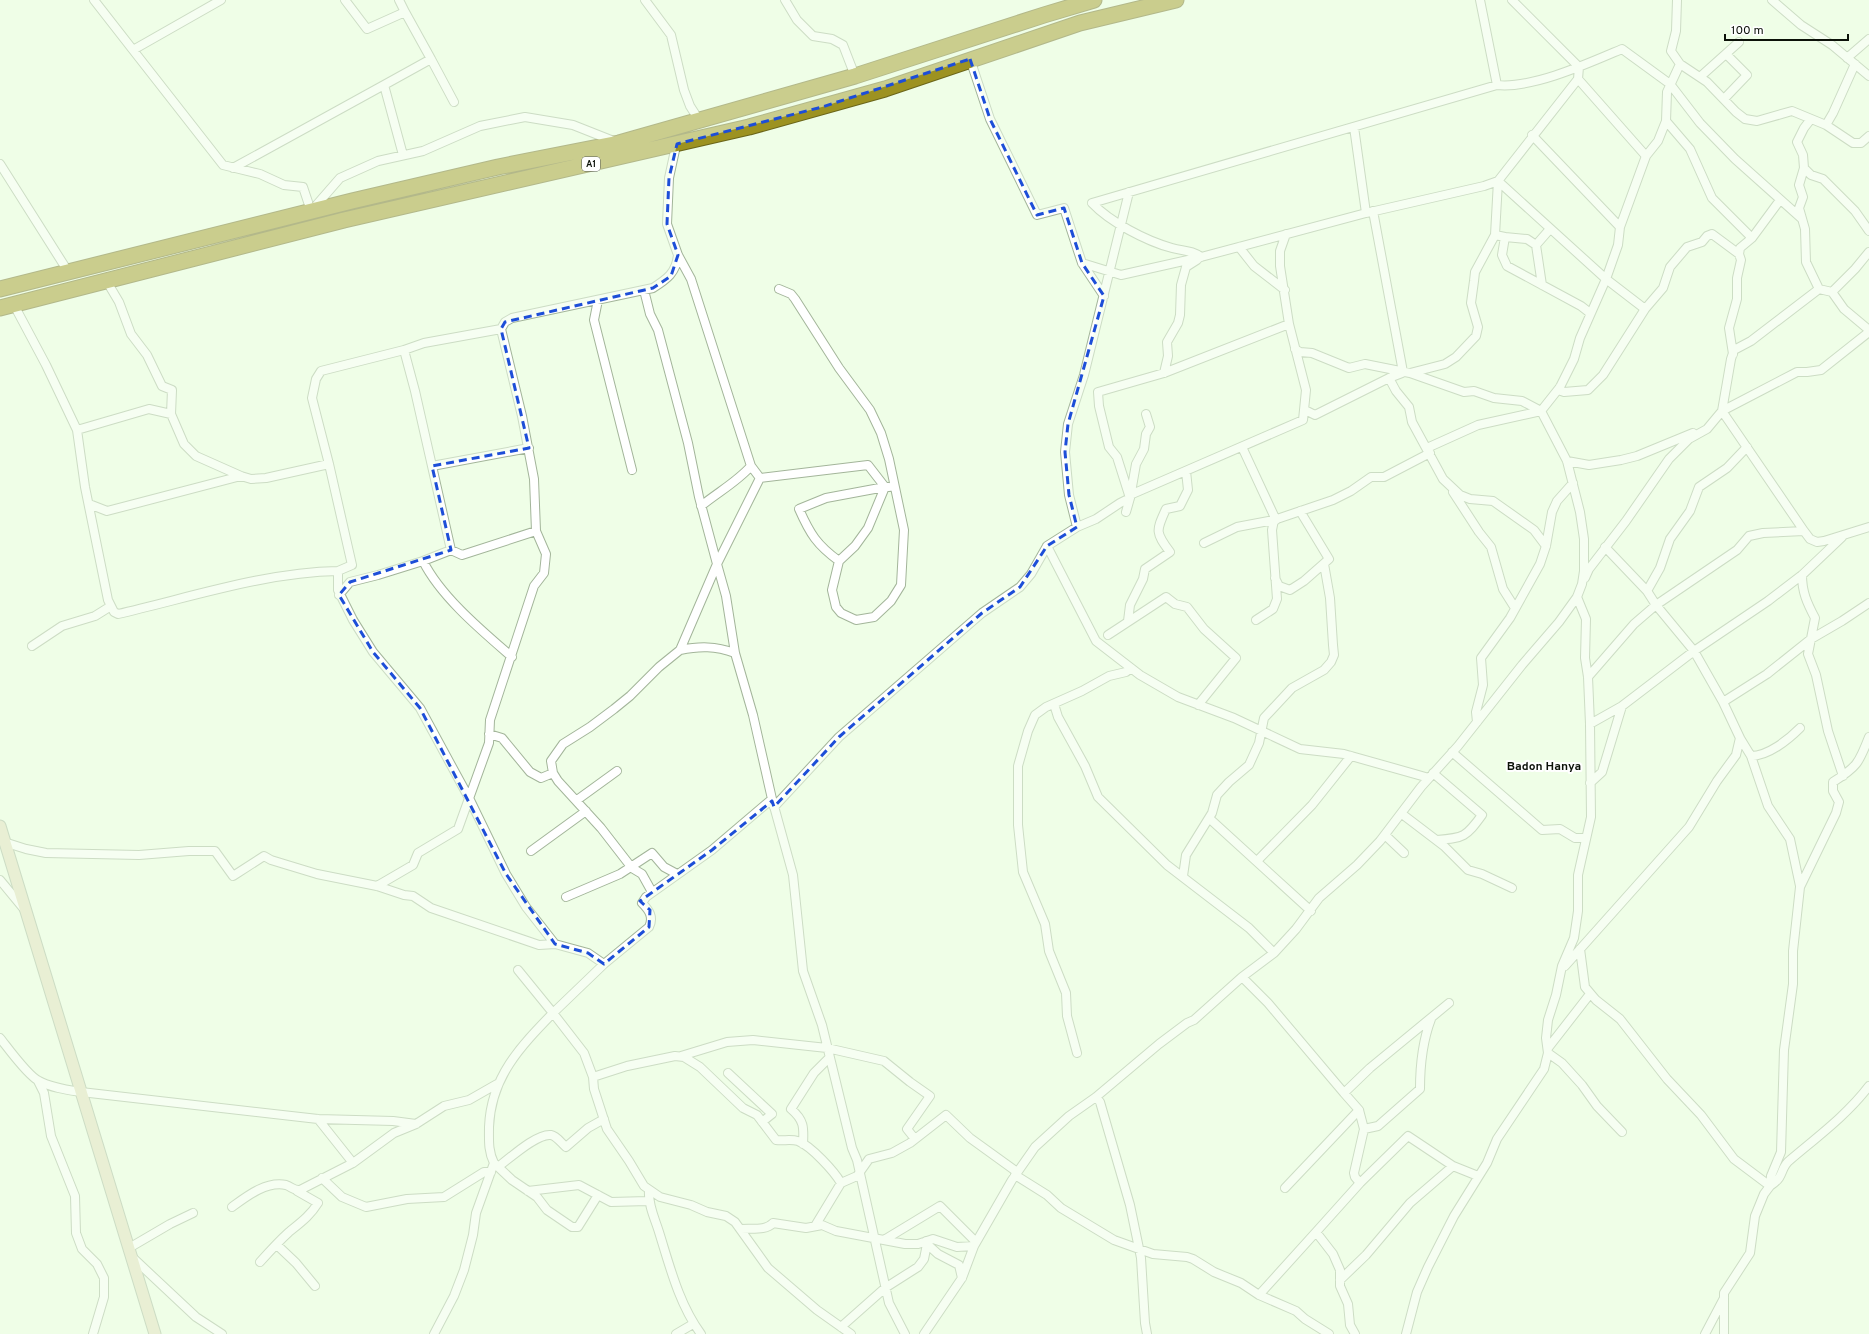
<svg xmlns="http://www.w3.org/2000/svg" width="1869" height="1334" font-family="Overpass,sans-serif">
	<style>
		.lines { fill: none; stroke-linecap: round; stroke-linejoin: round }
		.street-casing { stroke: #a3b59a; stroke-width: 10 }
		.secondary-casing { stroke: #a3b59a; stroke-width: 13 }
		.highway-casing { stroke: #6a6519; stroke-width: 17 }
		.street { stroke: #fff; stroke-width: 8 }
		.secondary { stroke: #e2debc; stroke-width: 11 }
		.highway { stroke: #9d9221; stroke-width: 15 }
		.marked { fill: none; stroke: #1d4ed8; stroke-width: 3; stroke-dasharray: 8 5; stroke-linejoin: round }
		.labels { text-anchor: middle; stroke-width: 4; stroke-linejoin: round; paint-order: stroke }
		.shield { fill: #fff; stroke: #555953; stroke-width: 1 }
		.shield-label { font-size: 9px; font-weight: bold; fill: #0c1209 }
		.quarter-label { font-size: 12px; font-weight: bold; fill: #0c1209; stroke: #fff }
	</style>
	<rect width="100%" height="100%" fill="#effee7"/>
	<g class="lines">
		<g class="street-casing">
			<path id="street" d="M94,0l39,50 88,-50
				M345,0l22,29 38,-17 26,47 -47,26 19,70
				M399,0l6,12
				M645,0l26,35 13,55 6,16 9,14
				M785,0l12,20 16,16 19,3 11,6 12,31
				M1480,0l17,85
				M1512,0l67,67
				M1772,0l29,25 31,20 37,31
				M133,50l90,115 37,9 24,11 19,2 8,24
				M1847,58l22,-19
				M431,59l23,43
				M970,59l20,60 47,96 27,-7 18,55 22,33
				M1680,64l27,18 29,30 9,7 12,2 35,-10 34,14 27,18h8l8,-7
				M1700,77l39,-35
				M1578,79l68,77
				M1724,99l23,-24 -21,-21
				M1811,119l-7,9 -7,14 6,13 1,13 -5,17 4,12 -4,11 6,21 1,33 13,27 13,3 23,-23 14,-17
				M1666,121l24,28 22,49 40,40
				M1826,125l7,-12 22,-49
				M1354,127l12,86
				M1532,135l88,92
				M677,141l-8,37 -2,46 11,31 13,24 60,187 9,12 -43,86 9,32 9,57 18,62 19,84 21,76 10,96 19,54 30,123 5,12 32,143 16,31
				M0,164l69,109
				M233,168l151,-83
				M1804,168l7,7 12,4 32,32 14,20
				M1498,181l108,98 39,30
				M313,209l27,-31 38,-17 45,-10 57,-25 45,-9 48,8 43,17
				M1373,211l30,161
				M1495,235l10,2 -3,18 5,11 74,40 9,7
				M1505,237l22,2 9,6 14,-16
				M1536,245l6,40
				M1239,247l15,19 31,24
				M1201,257c-8,-7 -19,-6 -29,-9 -26,-7 -62,-26 -80,-45l405,-118c35,4 92,-22 125,-36l48,35 30,39 35,36 66,59
				M1082,263l39,12 80,-18 165,-44 118,-27 14,-5
				M106,280l13,22 12,32 16,21 15,31 10,4 -1,24 13,30 12,12 45,20 10,3 15,-1 63,-14 23,101 -14,6v19l15,30 20,32 47,56 49,90 37,76 20,33 29,37 33,9 16,11 -51,49 31,40 9,24 1,12 13,40 22,32 15,25 16,11 31,8 16,7 19,4 9,6 33,46 49,42 34,24
				M779,289l12,5 4,5 44,69 31,42 11,23 8,26 15,71 -3,55 -10,16 -17,16 -18,3 -15,-7 -5,-6 -4,-17 7,-29c-22,-16 -29,-27 -40,-52l27,-11 59,-11 -17,41 -13,18 -16,15
				M644,290l6,24 8,16 30,113 11,54 18,67 -37,86 -21,17 -29,29 -16,13 -24,18 -27,17 -12,17 2,12 5,8 43,47 31,40 10,6 10,18
				M1832,292l12,17 25,21
				M598,300l-4,20 38,150
				M14,305l32,60 31,65 8,57 23,113 6,12 4,2c70,-16 148,-42 220,-43
				M1289,324l-125,49 -66,19 1,14 10,41 8,10 13,41 -10,5 -24,16 -19,8 -30,19 49,95 44,34 38,22 56,21 66,31 44,5 85,24
				M501,329l-77,14 -20,7 11,41 36,159 -28,11c18,36 59,70 89,96
				M1869,332l-48,38 -14,2h-10l-75,39 82,120 6,8 7,3 7,-1 45,-14
				M1295,349l5,3 12,1 37,15 16,-4 45,9 54,19 10,-1 20,7 28,3 19,10 -63,14 -51,23
				M1733,354l-4,-26 8,-29v-21l4,-18 -2,-6 1,-6 12,-10 28,-38
				M1164,373l4,-17 -1,-14 11,-19 2,-8 1,-30 5,-18 11,-7
				M1402,373l-13,5 7,13 13,16 3,15 31,57 17,16 10,4 23,2 41,29 12,16
				M1410,373l35,-9 11,-7 20,-21 2,-9 -7,-24 3,-22 1,-9 20,-37 3,-54 80,-102 1,-12
				M1560,387l1,4 3,1 24,-2 15,-15 42,-66 18,-21 7,-21 17,-20 15,-5 5,-6 5,-2 27,20
				M1305,410l10,5 74,-37
				M77,430l72,-21 22,5
				M1242,447l34,73
				M1567,461l22,4 32,-5 16,-4 56,-23
				M329,464l-17,-66 4,-19 5,-8 83,-21
				M432,466l97,-18
				M760,478l108,-13 17,22h4
				M1453,492l26,40 12,15 12,42 12,19
				M1130,495l173,-75 3,-30 -17,-66 -9,-58v-15l6,-17
				M89,504l18,7 134,-35
				M701,506c17,-14 36,-24 50,-40
				M1126,512l4,-14 6,-34 8,-15 2,-15 4,-7 -4,-13
				M1077,527l-8,-32 -4,-43 3,-28 16,-49 45,-183
				M1204,543l33,-16 37,-7 59,-20 18,-9 20,-14h13l46,-24
				M451,550l11,5 74,-24
				M1802,575c0,17 5,28 13,43l-7,36 8,21 12,56 15,45
				M1275,578l4,8 11,4 14,-9 25,-22 -29,-48
				M1585,578l4,-9 37,-48 43,-62 20,-20 18,-10 15,-18 9,-52 3,-9 17,-9 68,-52
				M1647,591l13,-23 10,-29 20,-28 9,-24 28,-19 20,-21
				M339,595l11,-13 28,-7 45,-14
				M1256,620l17,-11 4,-10 -5,-69 2,-10
				M1128,621l2,-16 13,-26 2,-10 25,-17c-15,-20 -14,-21 -4,-43l14,-3 8,-16 -2,-19
				M1108,635l58,-38 9,7 12,3 17,22 32,29 -38,47
				M32,646l30,-20 33,-10 16,-10
				M680,650c20,-4 35,-4 55,3
				M1588,677l46,-53 22,-19 81,-55 12,-14 14,-3 41,-2
				M1723,702l44,-28 44,-35 31,-18 27,-18
				M1054,704l4,13 27,49 13,31 69,68 82,63 25,25
				M1477,722l-1,-10 7,-27 -2,-27 29,-40 30,-54 6,-18 6,-34 5,-11 16,-18
				M1590,724l32,-18 72,-55 74,-50 34,-26 40,-38
				M489,734l13,4 28,34 11,6 12,-5
				M1740,738l11,18 17,50 22,33 10,47
				M1452,752l90,78 18,-1 15,9h11
				M1751,756c17,0 37,-16 49,-28
				M1433,773l49,42c-16,22 -18,23 -45,25
				M1590,783l12,-11 20,-66
				M577,800l40,-29
				M774,807l65,-70 143,-124 38,-26 11,-13 16,-28
				M1402,814l42,32 24,24 14,4 30,14
				M1210,819l101,92
				M1385,835l19,18
				M1,841l25,8 20,4 93,2 50,-4h26l18,25 31,-20 7,4 46,14 60,12 27,9 9,1 18,12 108,37 16,-1
				M531,851l55,-40
				M1257,861l55,-56 39,-49
				M1183,876l3,-21 26,-42 5,-18 12,-13 20,-17 10,-22 5,-25 28,-30 32,-18 7,-8 3,-7 -1,-10 -3,-47 -6,-34
				M0,880l24,29
				M377,886l36,-21 5,-12 40,-24 31,-86 1,-23 44,-134 10,-13 2,-19 -10,-23 -2,-52 -12,-63 -21,-87 4,-7 7,-4 141,-30c14,-9 23,-15 25,-33
				M566,897l54,-23 32,-21 12,14 13,7
				M1580,949l5,38 11,13 24,19 47,60 34,36 33,44 36,27c3,-2 7,-5 9,-8 4,-6 4,-13 11,-18 27,-23 57,-45 79,-74
				M604,964l45,-37c5,-10 0,-17 -7,-24l4,-6 66,-47 60,-51
				M1565,966l124,-139 28,-46 19,-26 4,-17 -17,-36 -29,-51 -38,-46 -9,-14 -42,-44
				M1242,977l26,26 76,90 26,-25 79,-65
				M0,1038c8,10 28,38 39,43 13,7 29,9 42,11l237,27 75,2 23,3
				M1548,1048l42,-54
				M1077,1053l-10,-37 -1,-23 -17,-42 -4,-27 -22,-52 -5,-47v-59l10,-35 7,-16 11,-8 36,-16 27,-15 17,-4 5,-4
				M1548,1053l14,10 20,22 15,21 25,26
				M681,1056l46,-14 26,-2 74,8 57,13 26,21 20,14 -23,33 8,10
				M728,1073l44,41 -10,8
				M593,1077l34,-11 48,-10 9,1 16,10 43,41 14,7 19,25c7,1 15,-1 22,1 13,5 36,30 43,42l16,-7 12,-17 23,-6 18,-10 36,-28 24,23 47,34
				M38,1081l6,12 7,43 24,60 1,37 6,16 15,15 7,14v19l-11,37
				M1096,1097l4,5 30,103 11,53 4,65 2,11
				M318,1119l35,44
				M1364,1129l14,-3 42,-37c0,-24 3,-49 11,-70
				M803,1144c1,-17 1,-24 -12,-35l23,-36 15,-15
				M494,1163l18,17 25,17 10,13 25,17h6l20,-32
				M498,1167c12,-9 39,-34 53,-32 6,1 11,9 15,12l22,-19 16,-9
				M1015,1175l32,20 14,13 53,32 39,14 34,3 6,2 21,13 27,11 18,12 37,16 9,8 24,15
				M322,1178l20,19 24,10 41,-8 37,-2 40,-25h7
				M1360,1183l48,-47 45,30 25,10
				M1285,1188l74,-78 -15,-17
				M528,1191l51,-6 32,17 37,-1
				M649,1191c-1,14 6,28 10,41 11,35 20,72 42,102
				M232,1207c15,-11 34,-26 54,-22 6,2 8,6 14,5l53,-27 41,-30 22,-9 28,-18 25,-6 28,-16
				M815,1226l26,-43
				M741,1229c10,-1 25,2 32,-6l33,5 16,-3 14,6 69,13h13l15,-5 24,8 17,-1
				M884,1240l56,-34 36,36
				M927,1244l11,10 21,11 3,13
				M277,1245l19,18 19,23
				M129,1248l41,-24 23,-11
				M132,1257l64,60 26,17
				M260,1262c9,-10 19,-21 29,-30 11,-9 21,-16 29,-29l-21,-12
				M1340,1280l26,-25 44,-52 43,-37
				M1259,1295l57,-63
				M841,1327l44,-39 33,-21 6,-8 3,-15 -1,-3
				M434,1334l20,-38 10,-26 9,-35 3,-22 18,-50c-6,-12 -5,-23 -5,-36 2,-50 31,-80 64,-114l-35,-43
				M676,1334l17,-10
				M924,1334l38,-56 12,-32 38,-66 23,-33 34,-31 27,-19 63,-53 28,-21 7,-3 48,-43 32,-24 22,-24 23,-31 38,-33 23,-24 41,-54 37,-41 64,-81 37,-43 18,-25 5,-13 2,-13v-32l-4,-27 -13,-51 -26,-50 19,-24 14,-28 6,-21 26,-59 12,-34 2,-18 26,-71 12,-15 8,-20 1,-29 13,-28 -9,-13 5,-20 1,-31
				M1355,1334l-5,-9 -2,-21 -8,-18v-16l-7,-16 -17,-22 44,-49 -5,-6 -1,-4 10,-44 -5,-19
				M1406,1334l11,-42 11,-25 26,-51 33,-53 10,-24 47,-70 4,-16 -2,-15 2,-18 8,-25 6,-29 12,-28 4,-27v-36l13,-58 -1,-93 -2,-47 -3,-19 1,-39 -9,-22
				M1705,1334l19,-36
				M1724,1334v-41l26,-40 5,-37 9,-22 6,-8 1,-10 10,-24 3,-102 9,-66v-33l7,-64 36,-74 3,-11 -6,-11v-9c24,-15 26,-19 36,-45"/>
		</g>
		<g class="secondary-casing">
			<path id="secondary" d="M0,826l155,508"/>
		</g>
		<g class="highway-casing">
			<path id="highway" d="M0,289l352,-88 146,-34 121,-24 236,-67 189,-61 50,-15
				M0,308l344,-88 405,-93 136,-38 195,-66 96,-23"/>
		</g>
		<use href="#street" class="street"/>
		<use href="#secondary" class="secondary"/>
		<use href="#highway" class="highway"/>
	</g>
	<path d="M0 0H1869V1334H0ZM970,59l20,60 47,96 27,-7 18,55 22,33 -36,128 -3,28 4,43 8,32 -30,19 -27,41 -38,26 -143,124 -65,70 -2,-6 -60,49 -72,51 10,9 -1,17 -45,37 -16,-11 -33,-9 -49,-70 -86,-166 -47,-56 -34,-57 11,-13 101,-32 -19,-84 97,-18 -28,-119 4,-7 148,-34 18,-12 7,-21 -11,-31 2,-46 8,-34 145,-37z" fill="#effee7" fill-opacity=".55" fill-rule="evenodd"/>
	<path class="marked" d="M970,59l20,60 47,96 27,-7 18,55 22,33 -36,128 -3,28 4,43 8,32 -30,19 -27,41 -38,26 -143,124 -65,70 -2,-6 -60,49 -72,51 10,9 -1,17 -45,37 -16,-11 -33,-9 -49,-70 -86,-166 -47,-56 -34,-57 11,-13 101,-32 -19,-84 97,-18 -28,-119 4,-7 148,-34 18,-12 7,-21 -11,-31 2,-46 8,-34 145,-37z"/>
	<g class="labels">
		<rect class="shield" x="582" y="157" width="18" height="14" rx="3"/>
		<g class="shield-label">
			<text x="591" y="167">A1</text>
		</g>
		<g class="quarter-label">
			<text x="1544" y="770">Badon Hanya</text>
		</g>
	</g>
	<path d="M1725 34v6h123v-6" fill="none" stroke="#0c1209" stroke-width="2"/>
	<text x="1731" y="34" font-size="12" fill="#0c1209" stroke="#ffffff" stroke-width="3" paint-order="stroke">100 m</text>
</svg>
